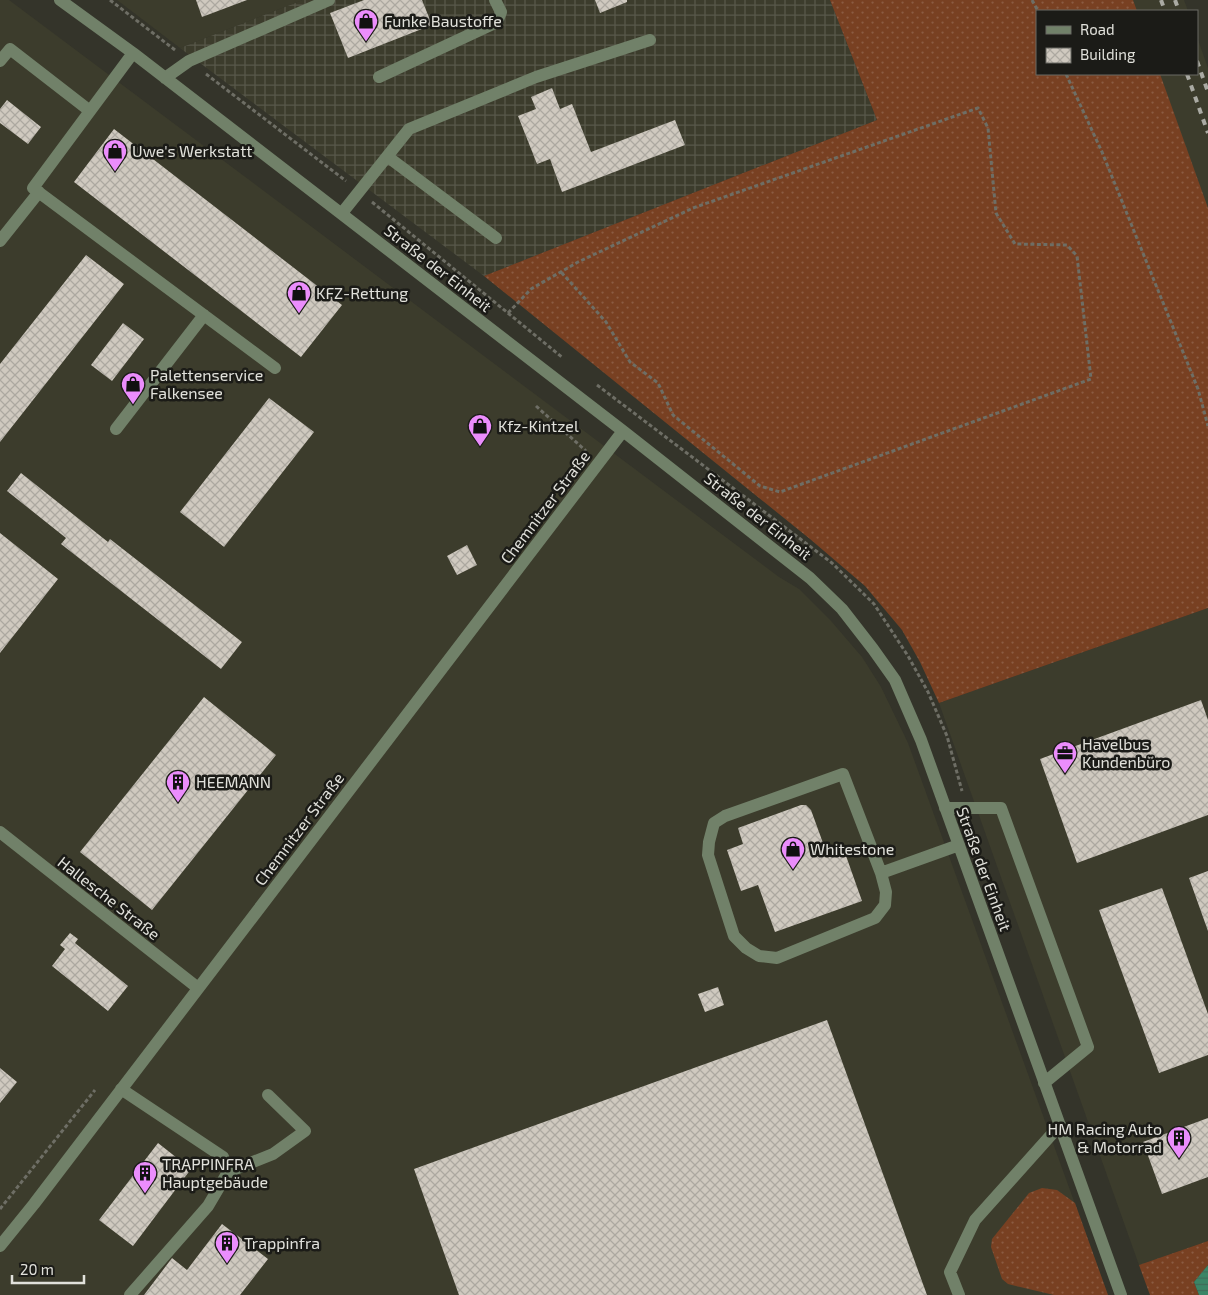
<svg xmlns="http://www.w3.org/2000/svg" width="1208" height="1295" font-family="'Exo 2',sans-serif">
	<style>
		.built { fill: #3c3c2c }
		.industrial { fill: url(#industrial-grid) }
		.grass { fill: url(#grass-dots) }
		.water { fill: url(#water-rules) }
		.building { fill: url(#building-cross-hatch) }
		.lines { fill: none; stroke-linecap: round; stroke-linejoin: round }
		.path { stroke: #6e6e65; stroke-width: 3; stroke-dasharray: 4 2.5; stroke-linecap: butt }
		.minor { stroke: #718169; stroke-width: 12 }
		.rail { stroke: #aaaaa3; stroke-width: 4; stroke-dasharray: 6 6; stroke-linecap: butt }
		.labels { text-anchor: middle; stroke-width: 5; stroke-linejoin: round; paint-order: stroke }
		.poi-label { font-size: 16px; fill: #e1e1db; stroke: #1b1b17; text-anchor: start }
		.street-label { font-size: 16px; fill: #e1e1db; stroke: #1b1b17 }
	</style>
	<defs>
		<pattern id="industrial-grid" width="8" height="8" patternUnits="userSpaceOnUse" patternTransform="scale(1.25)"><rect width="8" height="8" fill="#3c3c2c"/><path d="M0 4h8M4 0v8" fill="none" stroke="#58584a"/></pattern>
		<pattern id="grass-dots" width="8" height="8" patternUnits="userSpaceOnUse" patternTransform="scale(1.25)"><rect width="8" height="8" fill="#784022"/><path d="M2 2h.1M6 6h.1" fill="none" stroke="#8b5b42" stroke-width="1.8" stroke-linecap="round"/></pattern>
		<pattern id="water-rules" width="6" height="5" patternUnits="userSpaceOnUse" patternTransform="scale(1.25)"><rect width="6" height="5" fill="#3b8566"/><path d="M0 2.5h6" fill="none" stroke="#3f6b58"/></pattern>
		<pattern id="building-cross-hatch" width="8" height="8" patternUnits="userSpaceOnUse" patternTransform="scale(1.25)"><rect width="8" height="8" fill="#cfc9bf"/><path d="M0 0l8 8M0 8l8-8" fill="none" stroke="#aca8a0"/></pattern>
	</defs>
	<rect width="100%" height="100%" fill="#34342a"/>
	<path class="built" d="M0,0h9l770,577 20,12 32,32 31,36 19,30 27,56 200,552h-1108z
		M117,0h186l-123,48z
		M1132,0h52l4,11h-52z
		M1197,37l11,31v143l-49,-137h38z
		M1208,608v633l-69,24 -200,-562z"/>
	<path class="industrial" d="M303,0h527l47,120 -393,156 -304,-228z"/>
	<path class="grass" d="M830,0h303l4,11h-100v63h123l48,134v400l-269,95 -19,-41 -18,-32 -37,-44 -55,-47 -326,-263 393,-156z
		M1042,1188l15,2 18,13 33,92h-54l-46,-11 -6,-5 -11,-32 1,-8 37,-46z
		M1208,1241v24l-14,17 5,13h-49l-11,-30z"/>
	<path class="water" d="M1208,1265v30h-9l-5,-13z"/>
	<path class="building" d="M196,0h51l-45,17z
		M364,0h58l10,25 -84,33 -18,-45z
		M595,0h32v2l-27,11z
		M552,88l8,21 12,-5 19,48 84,-32 10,25 -123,47 -12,-33 -13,5 -19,-48 18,-7 -5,-12z
		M7,100l34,27 -13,17 -28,-21v-14z
		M114,129l228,176 -41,52 -227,-175z
		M86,255l38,29 -124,158v-78z
		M123,323l21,16 -32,42 -21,-16z
		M269,398l45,34 -90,115 -44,-35z
		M21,473l87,69 2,-3 132,103 -21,27 -160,-125 5,-6 -59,-47z
		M0,533l58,46 -58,74z
		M467,545l10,20 -20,10 -10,-19z
		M204,697l72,58 -124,155 -72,-58z
		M1201,700l7,20v95l-131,48 -37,-104z
		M801,805h5l5,5 16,44 12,-4 6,3 17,48 -87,31 -17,-47 -17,6 -14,-41 16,-6 -5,-16z
		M1208,871v60l-19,-53z
		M1162,888l46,126v41l-49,18 -60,-163z
		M70,933l8,6 -3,4 53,43 -20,25 -56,-45 13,-17 -5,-4z
		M718,987l6,18 -19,7 -7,-18z
		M827,1020l100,275h-468l-45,-126z
		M0,1068l17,14 -17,21z
		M1208,1118v59l-46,17 -19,-52z
		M158,1143l33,26 -58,77 -34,-26z
		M222,1224l46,35 -28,36h-96l28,-37 15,12z"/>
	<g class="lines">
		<path class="path" d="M110,0l65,50
			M1032,0l6,11
			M206,74l140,107
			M1066,74l36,78 96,237 10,37
			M372,202l191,156
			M508,313l23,-24 47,-27 115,-54 285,-100 10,20 8,85 19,31 52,1 10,11 14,123 -311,113 -20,-6 -87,-71 -15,-32 -28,-21 -24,-40 -45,-50
			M597,385l235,178 42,41 34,52 20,36 19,44 15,55
			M536,406l50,45
			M0,1209l95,-119"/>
		<path class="minor" d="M60,0l73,53 490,378 187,147 32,31 31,40 22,31 26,60 200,555
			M133,53l-100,135 242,180
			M0,61l10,-12 80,62
			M379,77l118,-55 4,-10 -6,-12
			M165,78l24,-17 140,-61
			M388,157l108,81
			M342,213l67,-84 127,-52 114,-37
			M0,241l39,-49
			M116,429l88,-114
			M843,774l38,99 5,19 -1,13 -10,13 -98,40 -18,-2 -13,-8 -12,-12 -26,-81 1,-13 5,-19 11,-7z
			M945,808h56l87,239 -44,36
			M0,832l198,156
			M881,873l78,-28
			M121,1089l102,68 5,15 -20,34 -78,89
			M228,1172l45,-18 32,-23 -37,-36
			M0,1246l34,-42 589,-773
			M959,1295l-9,-23 25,-52 85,-95"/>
		<path class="rail" d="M1161,0l4,11
			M1175,0l4,11
			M1197,61l11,31
			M1187,74l21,59"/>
	</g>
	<defs>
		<g id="shop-pin" transform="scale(1.25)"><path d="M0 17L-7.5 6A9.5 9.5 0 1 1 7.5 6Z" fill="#eb8dfc" stroke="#1b1b17"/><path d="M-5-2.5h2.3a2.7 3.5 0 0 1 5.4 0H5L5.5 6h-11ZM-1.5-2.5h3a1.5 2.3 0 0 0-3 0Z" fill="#111"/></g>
		<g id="office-pin" transform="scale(1.25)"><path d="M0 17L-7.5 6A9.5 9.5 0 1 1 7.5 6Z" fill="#eb8dfc" stroke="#1b1b17"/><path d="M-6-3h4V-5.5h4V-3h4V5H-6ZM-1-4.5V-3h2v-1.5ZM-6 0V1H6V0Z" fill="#111"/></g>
		<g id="building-pin" transform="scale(1.25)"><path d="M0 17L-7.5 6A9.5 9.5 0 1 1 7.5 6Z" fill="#eb8dfc" stroke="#1b1b17"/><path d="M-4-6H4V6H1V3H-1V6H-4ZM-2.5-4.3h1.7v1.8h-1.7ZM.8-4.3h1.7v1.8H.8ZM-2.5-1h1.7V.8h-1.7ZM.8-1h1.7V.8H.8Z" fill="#111"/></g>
	</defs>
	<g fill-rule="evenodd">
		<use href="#shop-pin" x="366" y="21"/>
		<use href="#shop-pin" x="115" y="151"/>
		<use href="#shop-pin" x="299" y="293"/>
		<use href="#shop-pin" x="133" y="384"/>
		<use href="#shop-pin" x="480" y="426"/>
		<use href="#office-pin" x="1065" y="753"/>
		<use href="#building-pin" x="178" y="782"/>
		<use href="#shop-pin" x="793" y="849"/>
		<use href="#building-pin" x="1179" y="1138"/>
		<use href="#building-pin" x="145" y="1173"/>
		<use href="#building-pin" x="227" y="1243"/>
	</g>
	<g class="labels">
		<g class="poi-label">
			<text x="384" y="27">Funke Baustoffe</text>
			<text x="132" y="157">Uwe's Werkstatt</text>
			<text x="316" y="299">KFZ-Rettung</text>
			<text x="150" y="381">Palettenservice<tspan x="150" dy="18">Falkensee</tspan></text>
			<text x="498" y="432">Kfz-Kintzel</text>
			<text x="1082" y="750">Havelbus<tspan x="1082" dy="18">Kundenbüro</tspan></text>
			<text x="196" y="788">HEEMANN</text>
			<text x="810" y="855">Whitestone</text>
			<text x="1162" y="1135" text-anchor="end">HM Racing Auto<tspan x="1162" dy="18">&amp; Motorrad</tspan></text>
			<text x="162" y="1170">TRAPPINFRA<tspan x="162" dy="18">Hauptgebäude</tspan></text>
			<text x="244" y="1249">Trappinfra</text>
		</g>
		<g class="street-label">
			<text transform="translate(438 268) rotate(38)" y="6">Straße der Einheit</text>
			<text transform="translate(545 507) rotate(-53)" y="6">Chemnitzer Straße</text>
			<text transform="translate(758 516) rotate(38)" y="6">Straße der Einheit</text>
			<text transform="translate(299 829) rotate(-53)" y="6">Chemnitzer Straße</text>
			<text transform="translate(984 869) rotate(70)" y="6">Straße der Einheit</text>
			<text transform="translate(109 898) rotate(38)" y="6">Hallesche Straße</text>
		</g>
	</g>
	<rect x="1036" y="10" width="162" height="65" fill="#1b1b17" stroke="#6a6a65"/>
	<rect x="1046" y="26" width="25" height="8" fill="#718169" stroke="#6a6a65"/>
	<text x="1080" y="35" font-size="15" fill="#e1e1db">Road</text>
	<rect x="1046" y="48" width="25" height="15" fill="url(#building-cross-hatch)" stroke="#6a6a65"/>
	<text x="1080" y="60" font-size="15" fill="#e1e1db">Building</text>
	<path d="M12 1275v8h72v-8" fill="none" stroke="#e1e1db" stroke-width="2.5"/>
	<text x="20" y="1275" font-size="15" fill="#e1e1db" stroke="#1b1b17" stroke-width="4" paint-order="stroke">20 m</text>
</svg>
